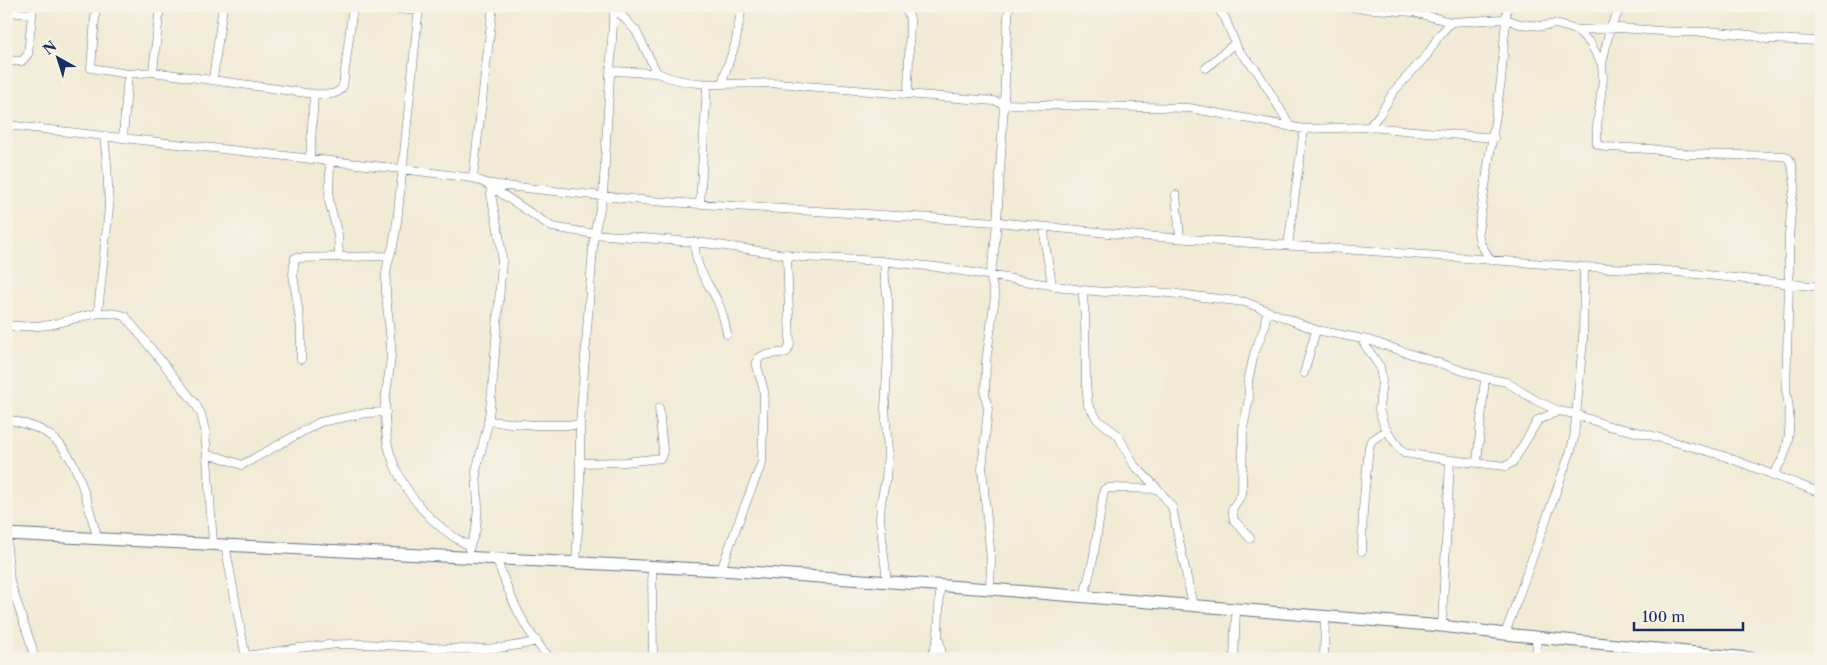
<svg xmlns="http://www.w3.org/2000/svg" width="1827" height="665" font-family="'Libre Caslon Text',serif">
	<style>
		.lines { fill: none; stroke-linecap: round; stroke-linejoin: round }
		.street-casing { stroke: #667087; stroke-width: 9 }
		.secondary-casing { stroke: #667087; stroke-width: 13 }
		.street { stroke: #fff; stroke-width: 8 }
		.secondary { stroke: #fff; stroke-width: 11 }
	</style>
	<rect width="100%" height="100%" fill="#f7f3e8"/>
	<filter id="ink" filterUnits="userSpaceOnUse"><feTurbulence type="fractalNoise" baseFrequency=".02" numOctaves="2"/><feDisplacementMap in="SourceGraphic" scale="10" xChannelSelector="R" yChannelSelector="G"/><feConvolveMatrix kernelMatrix="1 2 1 2 8 2 1 2 1" color-interpolation-filters="sRGB"/></filter>
	<filter id="wash" filterUnits="userSpaceOnUse"><feTurbulence type="fractalNoise" baseFrequency=".0096" numOctaves="4" result="noise"/><feDisplacementMap in="SourceGraphic" scale="20" xChannelSelector="R" yChannelSelector="G"/><feGaussianBlur stdDeviation="1.12" result="paint"/><feColorMatrix in="noise" values="0 0 0 0 0 0 0 0 0 0 0 0 0 0 0 0 0 1.4 0 .05"/><feComposite in="paint" operator="in"/></filter>
	<g filter="url(#wash)">
		<rect width="100%" height="100%" fill="#f1ead4"/>
	</g>
	<g filter="url(#ink)">
		<g class="lines">
			<g class="street-casing">
				<path id="street" d="M96,6l-5,62 37,6 25,-2 161,22c12,0 23,3 29,-8l10,-80
					M369,6l50,5
					M419,6l-21,207c-1,11 -3,22 -5,33 -3,10 -7,19 -7,30 -2,26 6,52 5,79 -1,17 -5,33 -6,49 0,15 0,35 5,49 12,40 43,74 79,93
					M905,6l5,13 -2,75
					M1009,6l-2,26 -3,72 185,4 115,21 65,-2 125,11
					M1216,6l9,12 13,32 19,21 34,56
					M1334,6l79,6 38,10 54,-3 15,5 22,2 13,-2 22,6 43,-2 53,4h45l32,3 17,4 54,2
					M614,7l22,24 21,42c48,21 99,4 148,13l189,15 10,3 -7,118 -3,31 -4,22 5,22 -9,65 -1,32 3,15 -6,60 9,90 -1,30
					M6,12l25,2
					M1577,30l13,13 12,21 1,15 -6,47v18l9,3 45,2 36,5 98,2 4,3 3,6 3,21 -3,14 -3,36v47l-3,108c5,19 5,49 -3,67 -3,6 -7,12 -10,18
					M6,61h16l6,-7 5,-48
					M1602,64l8,-36 10,-19 -1,-3
					M1206,68l29,-25
					M611,71l46,2
					M153,72l7,-66
					M213,79l10,-73
					M722,84l3,-11 10,-28 7,-39
					M6,125l396,44 71,9 12,5 21,3 145,15 346,21 131,13 229,15 227,17 -1,74 -9,97 -4,15 -65,181
					M1369,127l11,-13 14,-23 33,-36 11,-18 13,-15
					M123,138l5,-64
					M310,159l4,-65
					M330,161l-1,40 9,34 1,22
					M473,178l20,-172
					M487,184l65,43 42,7 110,9 97,14 80,4 55,6 146,23 23,2 20,-2 44,3 76,9 71,28 52,10 117,38 21,4 31,19 22,10 16,3 34,12 37,8 75,21 100,38
					M1176,195l4,43
					M700,204l7,-119
					M1044,227l1,16 7,41
					M695,242c-1,25 11,37 22,58 5,11 8,22 10,34
					M1288,245l16,-116
					M1490,259l-10,-16 -2,-11 23,-151 6,-75
					M884,262l1,18 3,20 1,33 -4,75 3,43 -2,27 -5,24 -1,17 7,63
					M1584,267l74,3 163,17
					M1082,290l3,26 1,68 2,21 10,15 20,15 16,30 24,24 14,18 21,99
					M98,312l11,-105 -2,-43 -3,-28
					M6,326c14,0 29,1 43,-1 27,-5 50,-18 76,-9l70,87 6,11 4,16 8,113
					M1361,339l19,28 2,14 -3,28 5,17 10,15 10,12 46,7 56,6 7,-4 25,-42 21,-9
					M301,359v-31l-8,-54 2,-16 95,-2
					M1304,373l12,-43
					M6,419c13,3 26,6 37,12 35,19 42,66 53,101l-1,7
					M488,421l47,4h45
					M207,455l12,2 23,8 78,-43 46,-9 20,-1
					M580,463l45,-1 36,-4 2,-7 -4,-43
					M1477,463l8,-85
					M6,535l4,47 22,65 2,12
					M1250,538l-16,-18 -2,-11 10,-15 1,-65 6,-31 -1,-17 6,-27 10,-26 3,-17
					M225,544l21,115
					M469,549l7,-20 2,-22 -2,-36 12,-47 4,-32 10,-130c0,-25 -9,-50 -12,-75
					M1362,551l1,-42 6,-62 2,-6 16,-11
					M496,558c13,36 28,74 55,101
					M576,564l4,-72v-67l14,-191 9,-38 11,-190
					M652,567l1,92
					M721,570l17,-47 24,-61 2,-71 -7,-25v-4l3,-5 4,-2 23,-3 3,-7 -3,-91
					M940,587l-2,49 5,23
					M1084,597l9,-37 11,-70 5,-2 49,1
					M1442,626l8,-166
					M1536,637l1,22
					M245,656c37,-5 76,-13 114,-12 59,1 120,13 178,-3
					M931,659l7,-22
					M1234,659l2,-50
					M1324,659l1,-43"/>
			</g>
			<g class="secondary-casing">
				<path id="secondary" d="M6,534l715,36 269,19 452,37 63,8 253,25"/>
			</g>
			<use href="#street" class="street"/>
			<use href="#secondary" class="secondary"/>
		</g>
	</g>
	<rect width="1827" height="665" fill="none" stroke="#f7f3e8" stroke-width="25"/>
	<g transform="translate(58 58) rotate(321)" stroke="#f7f3e8" stroke-width="4" paint-order="stroke">
	<path d="M0-4L9 19L0 12L-9 19Z" fill="#1b2f5e"/>
	<text y="-8" font-size="14" font-weight="bold" text-anchor="middle" fill="#1b2f5e">N</text>
	</g>
	<path d="M1634 622v8h109v-8" fill="none" stroke="#1b2f5e" stroke-width="2.5"/>
	<text x="1642" y="622" font-size="15" fill="#1b2f5e" stroke="#f7f3e8" stroke-width="4" paint-order="stroke">100 m</text>
</svg>
